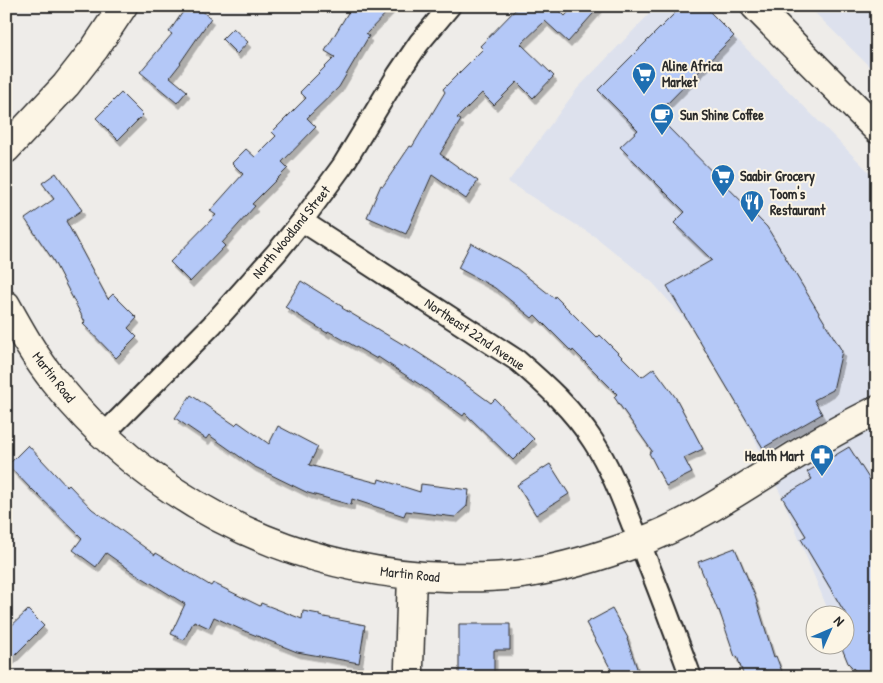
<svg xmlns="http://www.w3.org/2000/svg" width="883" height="683" font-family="'Patrick Hand',sans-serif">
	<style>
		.built { fill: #dde1ed }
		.building { fill: #b4c8f7; stroke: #2b2b2b; filter: url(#shadow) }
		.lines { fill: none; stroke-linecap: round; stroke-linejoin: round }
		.street-casing { stroke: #2b2b2b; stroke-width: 24 }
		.secondary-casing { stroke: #2b2b2b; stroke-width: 31 }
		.street { stroke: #fcf5e5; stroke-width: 20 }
		.secondary { stroke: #fcf5e5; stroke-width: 28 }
		.labels { text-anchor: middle; stroke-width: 4; stroke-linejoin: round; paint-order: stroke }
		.poi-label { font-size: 14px; font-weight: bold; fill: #2b2b2b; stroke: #fcf5e5; text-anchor: start }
		.street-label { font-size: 14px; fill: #2b2b2b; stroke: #fcf5e5 }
	</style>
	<defs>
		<filter id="shadow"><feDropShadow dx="3" dy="5.5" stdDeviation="0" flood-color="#0004"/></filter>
	</defs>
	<rect width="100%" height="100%" fill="#eeece9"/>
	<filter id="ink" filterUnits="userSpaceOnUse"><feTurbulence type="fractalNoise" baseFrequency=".02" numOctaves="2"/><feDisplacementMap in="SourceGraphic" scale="10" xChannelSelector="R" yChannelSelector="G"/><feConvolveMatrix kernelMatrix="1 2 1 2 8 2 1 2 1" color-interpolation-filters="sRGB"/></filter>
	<g filter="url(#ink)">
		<path class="built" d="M657,6h47l173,174v497h-22l-14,-31h5v-30l-16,-1 -48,-118 -42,-88 -48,-81 -39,-45 -56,-45 -89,-56 69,-93z
			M808,6h69v68z"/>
		<path class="building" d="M187,6h7l17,12 -31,45h1l-11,14 17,14 -10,12 -37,-31 32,-38 -3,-2z
			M352,6h41l-27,28 3,2 -30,51 -32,31 9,9 -34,35 6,6 -36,36 3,2 -33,37 3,3 -35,36 -20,-20 46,-47 -6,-4 33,-37 -11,-11 14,-14 9,8 21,-21 -4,-4 34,-34 -6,-6 35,-35 -10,-6z
			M519,6h40l-2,2 8,8 9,-10h26l-32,36 -23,-21 -24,23 33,32 -21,22 -16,-16 -23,23 -12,-12 -25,25 4,2 -21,34 38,27 -12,18 -34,-24 -26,59 -39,-17 14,-32 2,1 27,-40 2,1 33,-55 -2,-3 40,-40 -3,-3z
			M682,6h22l30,30 -78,79 111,112 75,124 -9,39 -19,10 8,14 -59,34 -96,-162 45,-26 -38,-37 11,-11 -65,-65 18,-17 -40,-40z
			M233,28l15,14 -11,12 -15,-15z
			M121,93l22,22 -25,25 -22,-22z
			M56,173l26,37 -16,11 42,78 5,-5 24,24 -9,10 9,9 -21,21 -33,-34 2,-2 -32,-62 -28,-41 29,-20 -12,-16z
			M471,243l45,25 38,30 1,-2 42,42 3,-3 42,42 12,-9 22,30 27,51 -19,9 8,15 -26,13 -17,-33 3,-2 -38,-54 3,-3 -44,-44 -1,2 -37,-37 -3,3 -37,-30 -37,-20z
			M301,281l42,26 -1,1 62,37 1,-1 49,32 37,27 4,-4 39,40 -21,21 -48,-47 -2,3 -41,-30 -44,-29 -1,2 -49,-28 -1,2 -42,-26z
			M191,395l44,30 3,-3 31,22 9,-18 40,21 -9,18 69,18 1,-4 41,13 1,-8 48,6 -2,16 -12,11 -49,-6 -2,5 -52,-17 -1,6 -43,-12 -55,-27 -44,-31 -3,4 -31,-21z
			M28,445l39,42 2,-2 23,24 63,46 1,-2 55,33 2,-3 47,23 1,-3 41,16 1,-8 16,3v2l46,9 -6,38 -62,-11 -55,-22 -28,-13 -5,11 -15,-7 -10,19 -13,-6 14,-30 -52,-32 -27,-19 -10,14 -23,-17 9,-12 -50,-49v1l-24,-25z
			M849,447l28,44v186h-15l-14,-14 -7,-17h5v-17l5,-6 -50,-84 5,-3 -24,-39 30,-18 -5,-7z
			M550,464l19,30 -33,21 -19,-30z
			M735,548l20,48 19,61 2,-1 8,21h-40l-7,-21 -2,1 -16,-47 -1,1 -20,-49z
			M612,609l16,29 -1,1 13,38h-25l-29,-54z
			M28,610l16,16 -38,38v-33z
			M459,624h51v26h-16v26l-35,-1z"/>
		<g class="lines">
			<g class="street-casing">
				<path id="street" d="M302,221l216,140c28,24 55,49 75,80 17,26 28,55 39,83 21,50 40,101 59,153
					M103,435l109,-110 65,-73 25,-31 41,-56 55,-91 21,-31 31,-37"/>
			</g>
			<g class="secondary-casing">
				<path id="secondary" d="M755,6l122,123
					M6,149l60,-64 29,-37 28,-42
					M6,305c15,27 30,54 49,77 91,114 223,183 368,194 35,2 71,3 106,-3 37,-6 73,-17 108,-30 59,-21 111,-59 164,-91 24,-15 50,-29 76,-42
					M409,677v-11l3,-91"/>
			</g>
			<use href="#street" class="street"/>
			<use href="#secondary" class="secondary"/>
		</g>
	</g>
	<defs>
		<g id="supermarket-pin" transform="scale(1.25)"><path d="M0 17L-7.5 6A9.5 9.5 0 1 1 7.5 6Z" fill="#1f6fb2" stroke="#fcf5e5"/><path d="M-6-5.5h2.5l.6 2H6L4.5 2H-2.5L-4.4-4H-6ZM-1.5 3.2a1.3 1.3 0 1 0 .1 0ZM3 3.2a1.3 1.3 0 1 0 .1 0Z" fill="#fff"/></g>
		<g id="cafe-pin" transform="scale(1.25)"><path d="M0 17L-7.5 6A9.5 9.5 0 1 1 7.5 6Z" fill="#1f6fb2" stroke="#fcf5e5"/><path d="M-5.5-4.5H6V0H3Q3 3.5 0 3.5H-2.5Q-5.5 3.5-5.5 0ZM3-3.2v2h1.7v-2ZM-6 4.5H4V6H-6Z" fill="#fff"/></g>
		<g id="restaurant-pin" transform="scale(1.25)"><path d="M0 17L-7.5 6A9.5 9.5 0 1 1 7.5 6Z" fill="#1f6fb2" stroke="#fcf5e5"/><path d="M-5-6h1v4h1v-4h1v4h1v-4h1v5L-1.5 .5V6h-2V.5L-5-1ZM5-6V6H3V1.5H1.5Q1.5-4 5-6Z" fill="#fff"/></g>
		<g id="pharmacy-pin" transform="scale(1.25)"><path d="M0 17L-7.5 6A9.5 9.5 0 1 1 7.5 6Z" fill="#1f6fb2" stroke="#fcf5e5"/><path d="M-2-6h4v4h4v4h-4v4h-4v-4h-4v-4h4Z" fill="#fff"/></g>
	</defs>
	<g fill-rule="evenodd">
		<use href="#supermarket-pin" x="644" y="74"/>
		<use href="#cafe-pin" x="662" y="115"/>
		<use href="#supermarket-pin" x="723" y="176"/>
		<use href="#restaurant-pin" x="752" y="202"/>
		<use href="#pharmacy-pin" x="822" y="456"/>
	</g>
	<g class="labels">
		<g class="poi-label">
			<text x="662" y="71">Aline Africa<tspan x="662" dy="16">Market</tspan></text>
			<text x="680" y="120">Sun Shine Coffee</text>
			<text x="740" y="181">Saabir Grocery</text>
			<text x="770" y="199">Toom's<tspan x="770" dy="16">Restaurant</tspan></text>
			<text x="804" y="461" text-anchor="end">Health Mart</text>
		</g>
		<g class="street-label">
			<text transform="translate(291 232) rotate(-51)" y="5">North Woodland Street</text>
			<text transform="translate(475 334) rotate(34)" y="5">Northeast 22nd Avenue</text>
			<text transform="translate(54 377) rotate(52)" y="5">Martin Road</text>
			<text transform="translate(410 574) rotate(6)" y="5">Martin Road</text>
		</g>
	</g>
	<rect width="883" height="683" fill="none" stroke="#fcf5e5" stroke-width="25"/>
	<rect x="12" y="12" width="858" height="658" fill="none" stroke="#2b2b2b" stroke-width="2" filter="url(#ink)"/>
	<g transform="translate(830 630) rotate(45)"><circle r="24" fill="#fcf5e5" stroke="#a8a49b"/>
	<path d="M0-4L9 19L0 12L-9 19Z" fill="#1f6fb2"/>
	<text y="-8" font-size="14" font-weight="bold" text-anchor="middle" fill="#2b2b2b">N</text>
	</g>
</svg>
